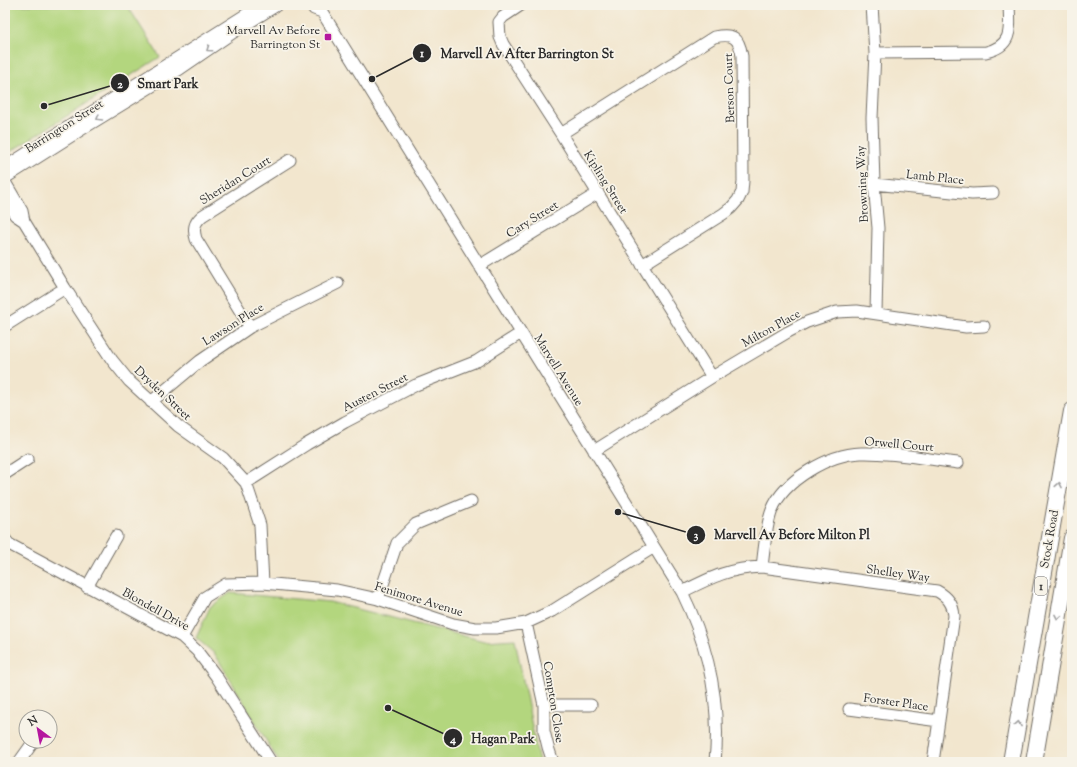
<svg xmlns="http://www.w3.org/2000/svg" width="1077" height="767" font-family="'Sorts Mill Goudy',serif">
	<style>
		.park { fill: #b3d67e; stroke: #6f8054 }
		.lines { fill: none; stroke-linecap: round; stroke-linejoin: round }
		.minor-casing { stroke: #716c64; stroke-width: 13 }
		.highway-casing { stroke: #716c64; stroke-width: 18 }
		.minor { stroke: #fff; stroke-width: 11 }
		.highway { stroke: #fff; stroke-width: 16 }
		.oneway { stroke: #a0a0a0 }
		.poi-dot { fill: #b5179e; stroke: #f7f3e8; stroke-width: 1.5 }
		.labels { text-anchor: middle; stroke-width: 3.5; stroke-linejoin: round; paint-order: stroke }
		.shield { fill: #f7f3e8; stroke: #686764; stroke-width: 1 }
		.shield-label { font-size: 11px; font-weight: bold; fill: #2b2b2b }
		.poi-label { font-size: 12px; fill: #2b2b2b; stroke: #f7f3e8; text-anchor: end }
		.street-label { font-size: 12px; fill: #2b2b2b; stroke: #f7f3e8 }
		.leader { fill: none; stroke: #2b2b2b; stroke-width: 1.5 }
		.callout-dot { fill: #2b2b2b; stroke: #f7f3e8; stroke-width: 1.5 }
		.mark-label { font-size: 12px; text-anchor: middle; font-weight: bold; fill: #fff }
		.callout-label { font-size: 13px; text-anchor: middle; font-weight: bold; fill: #2b2b2b; stroke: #f7f3e8; stroke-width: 3.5; stroke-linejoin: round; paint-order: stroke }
	</style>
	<rect width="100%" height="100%" fill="#f7f3e8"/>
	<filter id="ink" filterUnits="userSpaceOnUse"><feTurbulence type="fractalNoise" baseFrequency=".025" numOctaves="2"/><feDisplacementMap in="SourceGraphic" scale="8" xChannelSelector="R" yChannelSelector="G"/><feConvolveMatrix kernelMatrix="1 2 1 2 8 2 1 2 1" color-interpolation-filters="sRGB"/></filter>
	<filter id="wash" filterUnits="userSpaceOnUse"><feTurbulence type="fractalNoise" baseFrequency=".012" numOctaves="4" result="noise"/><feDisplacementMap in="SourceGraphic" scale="16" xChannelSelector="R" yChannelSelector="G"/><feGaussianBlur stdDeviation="0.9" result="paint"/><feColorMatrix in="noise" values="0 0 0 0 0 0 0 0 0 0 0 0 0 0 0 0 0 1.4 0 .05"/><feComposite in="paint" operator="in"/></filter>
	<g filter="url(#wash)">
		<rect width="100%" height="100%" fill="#f2e6ce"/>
		<path class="park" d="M5,5h122l33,52 -155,98z
			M230,593l100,9 154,39 31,-2 24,123h-260l-64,-108 -19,-16 14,-31z"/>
	</g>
	<g filter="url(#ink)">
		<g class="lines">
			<g class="minor-casing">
				<path id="minor" d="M312,5l2,4 8,3
					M322,5v7l360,580c26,53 39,111 33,170
					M521,5l-18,12 -4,5 1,15 3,7 58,90 151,243
					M872,5l3,48 -3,65 2,66 4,44 -2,85
					M875,53l111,-1c27,-6 24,-23 23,-47
					M561,134l153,-97c19,-4 25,0 28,19l1,125 -1,11 -4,8 -7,8 -8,6 -81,51
					M5,167l256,-162
					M5,178l82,-52 93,-57 54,-37 43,-27
					M5,182l17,29 2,10 41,67 47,72 17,21 49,45 45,32 23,25 14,42 3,58
					M874,184l98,10 21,-1
					M5,200l10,15 9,6
					M479,266l119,-73
					M5,326l60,-38
					M250,327l-54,-88c-3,-10 -2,-16 6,-23l88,-56
					M151,402l49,-41 50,-34 88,-44
					M594,451l118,-74 76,-45 19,-10 30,-10 20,-1 109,16 18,-1
					M5,474l23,-15
					M246,483l61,-39 38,-22 71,-37 61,-24 44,-28
					M5,539l4,5 173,93 15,14 19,25 55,86
					M762,567c2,-16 4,-42 10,-57 12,-30 57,-56 89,-57 32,-1 65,6 97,10
					M87,587l29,-51
					M682,592c28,-14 47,-24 80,-25l175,24c11,6 16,13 17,25l-21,146
					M378,599l19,-56 19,-19 55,-23
					M526,623l18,82v26l4,16 5,15
					M182,637l23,-40 21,-13 37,-1 74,7 41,9 75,25 22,4h21l30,-5 26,-12 102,-64
					M544,705h47
					M849,709l90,12
					M19,762l15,-21"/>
			</g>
			<g class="highway-casing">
				<path id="highway" d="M1011,762l61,-351
					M1034,762l38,-224"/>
			</g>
			<use href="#minor" class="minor"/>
			<use href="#highway" class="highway"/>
		</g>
		<defs><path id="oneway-chevron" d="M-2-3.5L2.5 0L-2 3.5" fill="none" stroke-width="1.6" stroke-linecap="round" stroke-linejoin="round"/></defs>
		<g class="oneway">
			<use href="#oneway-chevron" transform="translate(209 49) rotate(145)"/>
			<use href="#oneway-chevron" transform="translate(99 118) rotate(149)"/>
			<use href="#oneway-chevron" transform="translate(1059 485) rotate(-80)"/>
			<use href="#oneway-chevron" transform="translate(1058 617) rotate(100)"/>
			<use href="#oneway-chevron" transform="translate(1018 724) rotate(-80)"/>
		</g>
	</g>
	<rect class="poi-dot" x="324" y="33" width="8" height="8" rx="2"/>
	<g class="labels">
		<rect class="shield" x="1035" y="577" width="12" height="18" rx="3"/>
		<g class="shield-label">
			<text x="1041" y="590">1</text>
		</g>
		<g class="poi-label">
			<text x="320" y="34">Marvell Av Before<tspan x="320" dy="14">Barrington St</tspan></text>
		</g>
		<g class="street-label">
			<text transform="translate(729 88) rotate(-92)" y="4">Berson Court</text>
			<text transform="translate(64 126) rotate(-32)" y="4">Barrington Street</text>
			<text transform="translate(935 177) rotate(6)" y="4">Lamb Place</text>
			<text transform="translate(235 180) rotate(-32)" y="4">Sheridan Court</text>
			<text transform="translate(606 182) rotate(58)" y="4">Kipling Street</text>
			<text transform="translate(862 184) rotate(-93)" y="4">Browning Way</text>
			<text transform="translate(532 219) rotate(-32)" y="4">Cary Street</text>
			<text transform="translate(233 324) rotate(-32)" y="4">Lawson Place</text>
			<text transform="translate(771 328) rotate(-29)" y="4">Milton Place</text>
			<text transform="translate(559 370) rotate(58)" y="4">Marvell Avenue</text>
			<text transform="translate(375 392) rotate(-27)" y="4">Austen Street</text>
			<text transform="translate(163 393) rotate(43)" y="4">Dryden Street</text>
			<text transform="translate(899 444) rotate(5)" y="4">Orwell Court</text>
			<text transform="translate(1049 539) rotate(-80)" y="4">Stock Road</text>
			<text transform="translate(898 573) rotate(8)" y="4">Shelley Way</text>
			<text transform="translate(419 599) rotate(17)" y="4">Fenimore Avenue</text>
			<text transform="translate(156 609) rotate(29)" y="4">Blondell Drive</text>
			<text transform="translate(554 702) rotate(81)" y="4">Compton Close</text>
			<text transform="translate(896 702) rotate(8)" y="4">Forster Place</text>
		</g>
	</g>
	<path class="leader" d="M372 79L422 53M44 106L120 83M618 512L696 535M388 708L453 738"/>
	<g class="callout-dot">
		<circle cx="372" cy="79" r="4"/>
		<circle cx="44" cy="106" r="4"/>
		<circle cx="618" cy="512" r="4"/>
		<circle cx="388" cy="708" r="4"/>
		<circle cx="422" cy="53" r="10"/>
		<circle cx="120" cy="83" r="10"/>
		<circle cx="696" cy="535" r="10"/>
		<circle cx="453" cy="738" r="10"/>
	</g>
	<g class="mark-label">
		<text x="422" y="57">1</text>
		<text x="120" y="88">2</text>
		<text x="696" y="539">3</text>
		<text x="453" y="743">4</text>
	</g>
	<g class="callout-label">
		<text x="527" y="58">Marvell Av After Barrington St</text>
		<text x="168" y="88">Smart Park</text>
		<text x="792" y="539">Marvell Av Before Milton Pl</text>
		<text x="503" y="743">Hagan Park</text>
	</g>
	<rect width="1077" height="767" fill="none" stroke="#f7f3e8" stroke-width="20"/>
	<g transform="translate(38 729) rotate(328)"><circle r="19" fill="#f7f3e8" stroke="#a5a39c"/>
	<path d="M0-3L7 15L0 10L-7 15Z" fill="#b5179e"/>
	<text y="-6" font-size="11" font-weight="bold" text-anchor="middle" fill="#2b2b2b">N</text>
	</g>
</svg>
